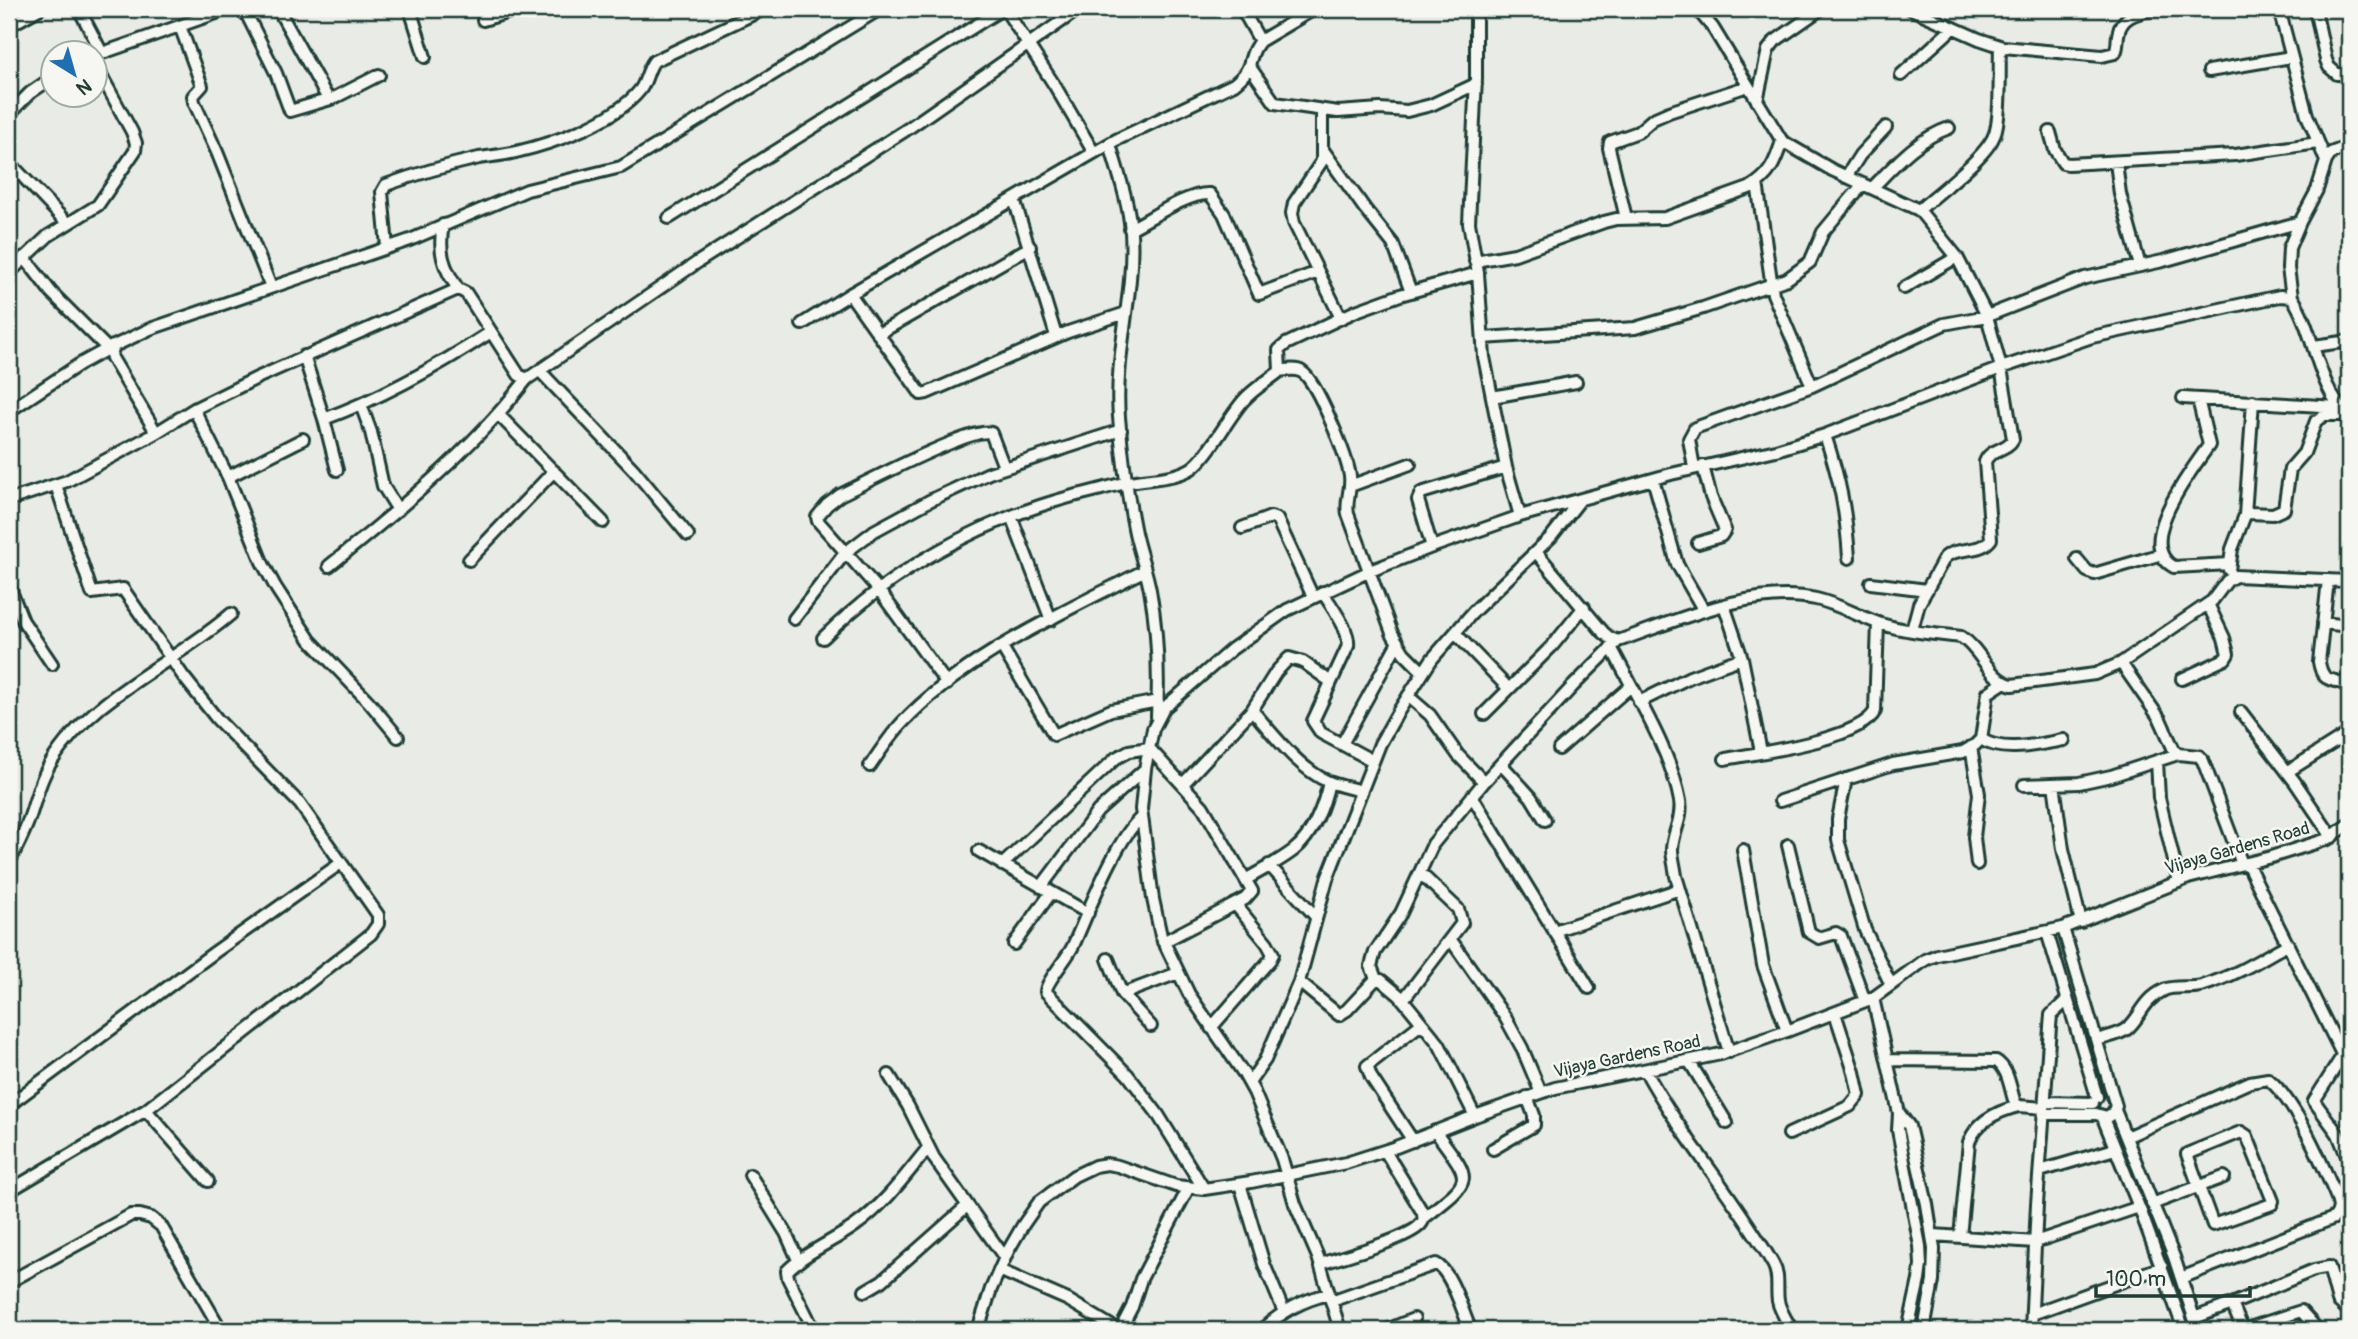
<svg xmlns="http://www.w3.org/2000/svg" width="2358" height="1339" font-family="Pangolin,sans-serif">
	<style>
		.lines { fill: none; stroke-linecap: round; stroke-linejoin: round }
		.minor-casing { stroke: #1f3d34; stroke-width: 16 }
		.minor { stroke: #f6f6f2; stroke-width: 10 }
		.labels { text-anchor: middle; stroke-width: 5; stroke-linejoin: round; paint-order: stroke }
		.street-label { font-size: 18px; fill: #1f3d34; stroke: #f6f6f2 }
	</style>
	<rect width="100%" height="100%" fill="#e9ebe7"/>
	<filter id="ink" filterUnits="userSpaceOnUse"><feTurbulence type="fractalNoise" baseFrequency=".0143" numOctaves="2"/><feDisplacementMap in="SourceGraphic" scale="14" xChannelSelector="R" yChannelSelector="G"/><feConvolveMatrix kernelMatrix="1 2 1 2 8 2 1 2 1" color-interpolation-filters="sRGB"/></filter>
	<g filter="url(#ink)">
		<g class="lines">
			<g class="minor-casing">
				<path id="minor" d="M79,9l23,44
					M244,9l32,64 14,38 44,-13 45,-23
					M278,9l50,90
					M410,9l15,48
					M1005,9l50,77 39,67
					M1242,9l18,32
					M1476,9v69l-7,145 9,50 6,84 22,110 14,49
					M1697,9l16,19 69,113 50,29 87,40 38,47 30,59 14,52 12,71c-6,12 -23,9 -28,23l6,77c-11,15 -33,7 -46,18l-26,47 -7,26
					M1911,9l68,30 24,8 99,9 13,-3c3,-6 2,-11 3,-18 3,-20 20,-22 37,-26
					M2279,9l28,106 19,46
					M2315,9l11,51 3,7 8,7h12
					M483,20l36,-11
					M9,26l30,-17
					M180,26l22,60 -9,10 1,6 23,50 54,135
					M94,56l134,-47
					M1250,67l25,36 63,9 42,-3 27,2 24,-6 45,-21
					M2209,71l82,-14
					M1901,75l52,-47
					M1757,101l11,-51 7,-9 46,-32
					M1322,111v50l-28,42 -2,10 2,10 47,95
					M9,114l21,-21 22,-15
					M2050,132l5,18 8,13 5,1 167,-9 83,-12
					M1110,144c8,29 19,58 21,88 4,62 -17,123 -12,185 3,38 8,75 15,111 4,21 12,41 16,62 8,42 9,85 7,127
					M1323,150l42,59 28,35 18,48
					M9,162l58,61
					M2116,162l4,32 20,72
					M1846,177l14,-22 26,-28
					M1757,183l16,111 39,92
					M1872,188c23,-23 45,-49 77,-60
					M1014,199l42,137
					M1919,210c19,-17 64,-51 74,-72 9,-17 6,-71 7,-92
					M669,218l333,-209
					M1626,218l-17,-70 1,-6 28,-10 15,-13 16,-7 79,-26
					M443,225c-5,26 0,42 15,64
					M1130,229c20,-10 59,-37 80,-35l14,20 35,80 59,-22
					M387,247l-5,-55 4,-7c30,-11 62,-20 93,-27 13,-2 25,-3 37,-6 39,-9 99,-31 124,-62 7,-9 7,-20 14,-29l110,-52
					M24,257l27,35 57,57
					M1475,261l40,-7 89,-32 12,-3 49,-1 84,-30c21,-12 26,-25 33,-47
					M9,273l39,-37 50,-31 37,-54 1,-8 -4,-11 -38,-70
					M1904,288l53,-31
					M850,294l71,100 6,-1 141,-61 58,-19
					M2292,297l-4,-29 1,-20 11,-26 17,-32 9,-29 5,-8 18,-7
					M802,324l48,-30 266,-154 118,-56c23,-18 11,-26 26,-43l54,-32
					M878,334l152,-87
					M1483,338l152,-10 68,-20 84,-29 23,-17 13,-30 40,-48
					M2314,346l35,-5
					M304,356l20,63 13,51
					M540,371l94,99 54,65
					M1280,371c7,-1 16,-3 22,1 15,9 45,85 48,104 2,13 -5,25 -2,38l44,119 12,20 19,19
					M1492,397l84,-15
					M2183,398l155,9
					M2198,399l11,46c-16,24 -77,99 -35,122l56,-3
					M361,405l10,27 12,54 15,24
					M194,409l34,68 34,85 14,26 34,52 59,62 29,35
					M9,411l71,-47 33,-18
					M498,414l105,108
					M324,419c60,-22 113,-52 167,-87
					M154,434l40,-25 65,-32 199,-88 8,4 53,82 8,4 171,-117 208,-132 173,-121
					M1825,435c15,45 21,75 24,123
					M1694,468l-5,-29 6,-11 117,-42 132,-62 43,-8 98,-38 78,-17 137,-39
					M228,477l75,-38
					M1653,479l24,85 27,47
					M1350,486l60,-22
					M9,500l58,-19 87,-47 -1,-7 -41,-69 -1,-4 3,-8 36,-17 260,-89 117,-50 94,-23 259,-158
					M2245,515l8,-114
					M1011,516l40,104
					M1242,528l29,-11 6,2 36,78
					M1698,543l23,-7 4,-6 -14,-33 -8,-31
					M1432,547l-14,-47 3,-7 85,-26
					M1536,552l67,80 7,6 8,3c58,-20 136,-56 198,-42 23,5 43,18 65,25 26,8 54,10 80,13 21,13 27,42 51,48l83,-11 26,-11 91,-62 15,-20 8,-5 114,5
					M2077,559l10,12 7,3 68,-20
					M469,560l85,-89
					M329,566c71,-57 142,-115 198,-187
					M2229,570l3,-21 13,-34 4,-2 24,1 11,-5 6,-40 14,-16 12,-32 8,-6h23
					M2328,580l-9,82c4,24 15,14 30,25
					M1871,583l56,7
					M9,586l14,35 29,43
					M1323,592c8,15 27,37 25,54l-35,75 8,12 52,28
					M1724,605l18,53 19,94
					M794,619l51,-66 29,-22 57,-31 58,-27 132,-43
					M2323,623l26,3
					M1455,633l54,56
					M823,638c69,-68 156,-117 250,-142 19,-4 38,-10 57,-14 19,-4 45,-3 62,-14 16,-11 36,-50 51,-67 10,-12 25,-20 37,-30l-1,-21 7,-6 70,-33 44,-16 78,-22
					M1002,647l52,88 57,-25 47,-9
					M1611,647c23,45 60,104 69,154 3,17 -7,31 -8,48 0,8 3,18 4,27l53,176
					M2121,663l39,56 14,31 4,4 21,2 4,5 39,103
					M2182,679l43,-20 3,-5 -4,-16 -16,-34
					M947,684l-69,-95 -60,-68 -1,-4 10,-12 13,-10c23,-11 134,-69 151,-62l13,34
					M1408,696l22,19 28,40 26,27
					M1639,702l51,-25 52,-19
					M1252,710c20,23 48,60 77,72 10,4 22,6 32,9
					M2241,712l54,70 37,55
					M1484,714l69,-69 31,-38
					M1981,739c22,15 58,5 83,1
					M1342,744l55,-100
					M1971,747l8,47 -5,43 3,27
					M1559,749l72,-63
					M1725,759c32,-6 135,-19 150,-48l3,-88
					M2157,761l2,37 20,84
					M1501,764l30,33 14,23
					M870,766c10,-15 20,-30 32,-43 65,-69 160,-109 243,-153
					M2287,772l62,-39
					M1846,779l-8,40v21l27,90 26,55
					M1183,784l69,-74 24,-38 13,-14 14,4 28,20
					M2054,784l9,65 18,73
					M2024,785l55,-2 32,-7 67,-22
					M1472,796l117,192
					M1780,801l113,-37 70,-12 12,-7 6,-6 7,-46 15,-10
					M1142,817c-25,19 -55,98 -69,129 -6,13 -28,37 -27,46l82,83 29,38 47,76
					M1788,845l21,87 10,6 17,-5 5,3 24,65
					M1743,850l20,115 24,66
					M979,851l109,62
					M9,863c7,-15 15,-29 20,-44 7,-19 10,-38 21,-55 42,-69 122,-99 181,-150
					M2247,863l102,205
					M1002,865l114,-107 13,-7 20,-3 54,59 49,84 -7,8 -82,43
					M1269,865l47,52
					M1247,879c15,-9 33,-18 47,-29 19,-15 30,-45 35,-68
					M1041,887l57,-76 47,-42
					M1554,931l126,-42
					M2047,932l50,165
					M1451,940l54,77 17,31 19,45
					M1014,944l37,-51
					M1108,959l14,35 29,32
					M1376,979l-5,-13 4,-14 26,-39 32,-69 51,-62 89,-96 43,-43
					M1299,982l40,33 8,-5 29,-31 5,1 19,16 39,48 36,72
					M1122,994l56,-21
					M1873,998l26,115 -1,17 22,116 1,19 -2,15 -11,50
					M1403,1000l59,-77 -4,-14 -38,-36
					M1211,1028l59,-68 3,-6 -6,-11 -32,-39
					M2097,1040c9,-3 22,-5 30,-11 14,-12 16,-29 37,-39 10,-5 25,-1 37,-4 32,-9 59,-26 87,-42
					M2343,1055l-29,46 24,33 11,27
					M1887,1060l109,1c13,8 14,28 19,42l4,3 25,2
					M1689,1061l38,62
					M1645,1070c37,68 89,126 128,194 7,12 3,24 5,37 2,10 9,20 14,29
					M889,1075l19,31 26,52 71,100
					M1249,1083l16,-23 34,-78 28,-103 53,-135 18,-32 34,-53 42,-48 77,-74 29,-37
					M2045,1102l48,1
					M9,1105l206,-153 126,-89
					M146,1110l62,71
					M2115,1110l59,147 24,73
					M1899,1113l10,13 18,78 7,45 -1,32 -9,49
					M2044,1114h52l11,3 6,-4 3,-7 -53,-178
					M2103,1118l38,94 43,118
					M2241,1132l6,4 26,65 -1,3 -59,21 -26,-71z
					M1789,1134l61,-28 9,-11 -5,-23 -19,-59
					M2126,1137l124,-55 18,-3c27,21 54,84 68,117 3,9 5,14 -2,22l-153,60
					M1413,1141l-42,-64 -4,-11 54,-42
					M1493,1149l41,-24v-10l-7,-18
					M2040,1171l75,-22
					M750,1175l36,58 13,29
					M1240,1184l24,80 20,48
					M9,1191l137,-81 225,-176 7,-10v-9l-78,-111 -83,-85 -34,-43 -60,-87 -31,4 -36,-108
					M2152,1204l72,-27
					M1424,1218c51,-40 49,-35 11,-87
					M1933,1235l102,7 104,-35
					M1960,1237l9,-95c8,-21 29,-31 50,-36
					M1320,1264c21,-7 89,-25 101,-40 4,-5 2,-5 2,-11l-38,-62
					M999,1270l69,30 50,30
					M9,1282l122,-67h9l11,3 10,8 60,104
					M865,1291l17,-10 85,-75
					M1331,1301l105,-37c15,7 26,46 33,62
					M2232,1304l82,-34 15,-3 9,34 11,10
					M2032,1314l130,-47
					M2194,1318l38,-14 11,26
					M9,1329v1
					M814,1330l-26,-52 -1,-7c17,-18 49,-31 69,-46 29,-21 50,-50 72,-77
					M978,1330l13,-41 17,-38 15,-26 16,-23 35,-26 21,-10 12,-2 11,2 58,20 28,3 47,-7 95,-19 50,-16 79,-31 80,-28 166,-34 66,-23 86,-33 52,-38 12,-5 126,-27 125,-50 83,-21 57,-18 21,-15
					M1120,1330l12,-23 9,-28 48,-92
					M1261,1330c21,-18 41,-30 68,-36
					M1340,1330l-22,-73 -23,-53 -13,-45 -28,-67 -10,-18 -55,-80 -28,-58 -8,-37 -12,-90 4,-40 8,-40 11,-21 68,-59 55,-39 83,-39 59,-23 91,-32 151,-42 105,-24 49,-15 176,-67 91,-31 188,-41 12,1c24,37 24,89 57,120
					M1387,1330l27,-11
					M2031,1330l6,-126 13,-177 1,-12 16,-15
					M2243,1330l58,-19 17,19"/>
			</g>
			<use href="#minor" class="minor"/>
		</g>
	</g>
	<g class="labels">
		<g class="street-label">
			<text transform="translate(2237 848) rotate(-16)" y="6">Vijaya Gardens Road</text>
			<text transform="translate(1627 1056) rotate(-12)" y="6">Vijaya Gardens Road</text>
		</g>
	</g>
	<rect width="2358" height="1339" fill="none" stroke="#f6f6f2" stroke-width="35"/>
	<rect x="18" y="18" width="2323" height="1304" fill="none" stroke="#1f3d34" stroke-width="2.5" filter="url(#ink)"/>
	<g transform="translate(74 74) rotate(143)"><circle r="33" fill="#f6f6f2" stroke="#a0aca6" stroke-width="2"/>
	<path d="M0-5L12 26L0 18L-12 26Z" fill="#1f6fb2"/>
	<text y="-10" font-size="19" font-weight="bold" text-anchor="middle" fill="#1f3d34">N</text>
	</g>
	<path d="M2096 1286v10h154v-10" fill="none" stroke="#1f3d34" stroke-width="3.5"/>
	<text x="2106" y="1286" font-size="21" fill="#1f3d34" stroke="#f6f6f2" stroke-width="5" paint-order="stroke">100 m</text>
</svg>
